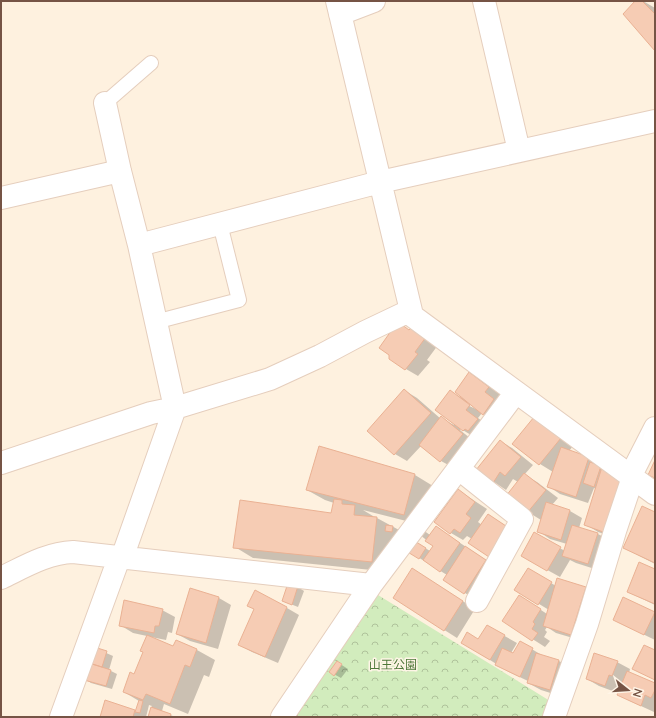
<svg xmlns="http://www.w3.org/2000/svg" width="656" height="718" font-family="Lato,'Noto Sans JP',sans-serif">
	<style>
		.forest { fill: url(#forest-crowns) }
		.shadow { fill: #0003; fill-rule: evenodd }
		.building { fill: #f6ccb4; stroke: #eab193 }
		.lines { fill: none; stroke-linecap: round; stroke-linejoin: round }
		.lane-casing { stroke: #e5cebd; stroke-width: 16 }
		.street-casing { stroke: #e5cebd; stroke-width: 24 }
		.lane { stroke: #fff; stroke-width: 14 }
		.street { stroke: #fff; stroke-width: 22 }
		.labels { text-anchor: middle; stroke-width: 3; stroke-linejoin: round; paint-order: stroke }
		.park-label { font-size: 12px; fill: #4e7839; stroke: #fff5e7 }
	</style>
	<defs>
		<pattern id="forest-crowns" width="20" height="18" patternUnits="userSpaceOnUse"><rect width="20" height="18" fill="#d2ecbd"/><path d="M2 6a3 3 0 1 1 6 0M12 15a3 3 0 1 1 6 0" fill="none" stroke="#afc29b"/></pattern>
	</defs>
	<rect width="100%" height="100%" fill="#fef1df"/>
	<path class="forest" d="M378,595l172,106 -6,16h-250z"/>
	<path class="shadow" d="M636,1h7l12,7v42z
		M410,331l28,14 -11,15 3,2 -12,14 -12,-7z
		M470,373l12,8 19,14 -5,26 -14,-8 -4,5 12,9 -14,11 -15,-9 -1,1 15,12 -21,26 -13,-7 -20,-15 -14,15 -12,-7 9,-64 13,8 24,21v-1l13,7 -3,-33 11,6zM466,402l9,5 3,3 -13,-6z
		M534,418l39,28 -4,5 19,7 19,12 12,69 -21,-7 -13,-8 11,-35 -2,-1 -6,15 -28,-9 -12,-8 5,-14 -13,-8 -26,-20z
		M500,441l12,7 21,17 -9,10 13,7 21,16 -6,7 18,6 12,7 -3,10 19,6 13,7 -10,30 -25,-8 -6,-3 -10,17 -38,-21 13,-22 30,17 2,-7 -17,-5 -12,-8 3,-11 -13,-8 -10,-30 -5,-3 -7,11 -12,-8 -16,-12z
		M415,475l18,11 -11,39 -59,-15 10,6v2h4l22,12 -1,5h-3l-4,37 -138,-14 -18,-11 97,-33 2,-11 -9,-3 -18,-10z
		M458,490l29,19 -9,13 4,3 7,-10 32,21 -49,3 -5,-3 -4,4 -12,-7 -16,-12z
		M655,513v51l-31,-16z
		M436,527l62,41 -21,32 -12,-7 -18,-18 -39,-24 6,-10 16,10 4,-5 -14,-11 3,-5 7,5z
		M528,569l28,17 29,2 13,7 -15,46 -27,-8 -9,-6 -2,3 2,2 -3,5 6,4 -5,6 -41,-26 28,-17 15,10 2,-4 -33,-20z
		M655,570v35l-27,-13z
		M425,577l50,32 -18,29 -63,-40z
		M298,587l6,4 -6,16 -15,-6z
		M190,590l29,8 12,7 -13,44 -28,-8 -13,-7z
		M623,599l32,15v29l-1,-1 1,-2 -41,-20z
		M287,608l12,7 -21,48 -26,-11 -13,-7 16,-36z
		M162,610l13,7 -3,16 -4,-1 -2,8 -15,-3v1l23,9 2,-5 21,8 18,10 -6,17 -5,-2 -16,39 -24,-10 -2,7 13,6h-26l3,-11 -3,-1 -3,12h-45l35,-5 3,-11 -15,-9 10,-16 10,-24 3,-16 -14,-3 -13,-8z
		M487,626l30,17 -6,10 3,1 6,-12 25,15 14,4 13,7 -9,29 -22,-7 -13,-7v-2l-19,-9 -46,-29 16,-3z
		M95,648l18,8 -4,14 8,4 -5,15 -21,-6 -6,-4z
		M337,662l11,7 -7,9 -11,-6z
		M617,662l13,7 -1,4 26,11 -1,28 -24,-11 -12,-7v-1l-19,-7 -12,-7z"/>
	<path class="building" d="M635,1h7l13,13v37l-32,-37z
		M396,324h5l8,6 3,-3 14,10 -11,15 3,2 -13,16 -16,-11v-4l-10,-7z
		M469,372l20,15 -4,5 9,7 -11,16 -28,-23z
		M404,389l27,24 -37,42 -27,-24z
		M450,390l20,15 -4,5 12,9 -10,12 -3,-2 -2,2 -28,-21z
		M441,416l22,18 -23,28 -21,-17z
		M534,417l27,21 -22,27 -27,-21z
		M500,440l21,17 -16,19 -5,-4 -7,11 -17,-13z
		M319,446l96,28 -11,41 -98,-25z
		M561,447l28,10 -13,40 -29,-10z
		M655,460v18l-7,-3z
		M590,462l11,4 -7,21 -11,-4z
		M602,467l20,14 -16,52 -22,-8z
		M524,473l22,17 -19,23 -21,-17z
		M458,489l17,13 -9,12 5,4 -11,15 -6,-4 -4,5 -16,-12z
		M334,499l8,1v4l13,1 -1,10 23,2 -5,45 -139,-14 7,-48 91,13z
		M546,502l24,8 -9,30 -24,-8z
		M642,506l13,6v51l-32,-15z
		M488,514l21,14 -20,29 -21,-14z
		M386,525l7,1 -1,6 -7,-1z
		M572,525l26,8 -10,31 -26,-8z
		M436,526l24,17 -20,29 -17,-12 10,-14 -8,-5z
		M534,532l27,15 -14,24 -26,-15z
		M413,540l13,8 -7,11 -13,-8z
		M465,546l21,14 -22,34 -21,-14z
		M639,562l16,7v35l-28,-12z
		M412,568l51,33 -19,30 -51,-33z
		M528,568l24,14 -14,23 -24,-15z
		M557,578l29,9 -15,48 -28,-9z
		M288,583l10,3 -6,19 -10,-4z
		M190,588l29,9 -13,46 -30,-9z
		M255,590l32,17 -22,50 -27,-12 16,-36 -7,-3z
		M519,595l22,14 -8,13 2,2 -3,5 6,4 -6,8 -30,-20z
		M623,597l32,15 -11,23 -31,-15z
		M124,600l39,9 -4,17h-4l-1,7 -35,-7z
		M487,625l18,10 -15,25 -29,-17 6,-11 11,7z
		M147,635l26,11 3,-6 21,9 -7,18 -5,-2 -15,39 -24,-10 -3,6 -20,-8 7,-20 4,2 9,-22 -3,-1z
		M520,641l13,7 -13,29 -25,-12 7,-17 11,5z
		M644,645l11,5v30l-23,-11z
		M94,647l13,4 -5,16 -13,-4z
		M536,653l23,7 -9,30 -23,-7z
		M594,653l24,8 -6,15 -3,-1 -4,11 -19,-7z
		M337,661l5,3 -8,12 -5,-4z
		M89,663l22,7 -5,16 -22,-6z
		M627,671l28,12v7l-4,8 -6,-3 -4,11 -24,-11z
		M105,700l30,10 -2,7h-33z
		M139,700l4,1 -3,12 -5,-1z
		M151,707l20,7 -1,3h-22z"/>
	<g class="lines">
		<g class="lane-casing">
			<path id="lane" d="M105,103l46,-40
				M155,322l84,-22 -19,-76"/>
		</g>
		<g class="street-casing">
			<path id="street" d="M337,1l75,314
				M484,1l35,150
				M340,14l34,-13
				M105,103l15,68 19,74 36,163 -53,150
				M1,198l119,-27
				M139,245l241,-63 275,-61
				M1,463l150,-50 24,-5 95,-29 50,-23 45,-24 42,-20 248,182
				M459,469l63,50 -45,82
				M631,475l24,-47
				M1,578c23,-11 46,-25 72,-26l298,33
				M61,717l58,-159
				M282,717l89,-132 145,-193
				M554,717l33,-93 28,-93 18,-54"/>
		</g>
		<use href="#lane" class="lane"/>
		<use href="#street" class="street"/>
	</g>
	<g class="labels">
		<g class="park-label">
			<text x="393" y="669">山王公園</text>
		</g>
	</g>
	<rect width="656" height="718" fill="none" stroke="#765445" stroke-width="4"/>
	<g transform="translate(628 690) rotate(107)" stroke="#fff5e7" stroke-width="3" paint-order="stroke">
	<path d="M0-3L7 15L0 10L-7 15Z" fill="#765445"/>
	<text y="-6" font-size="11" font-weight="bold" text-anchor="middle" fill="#765445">N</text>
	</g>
</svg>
